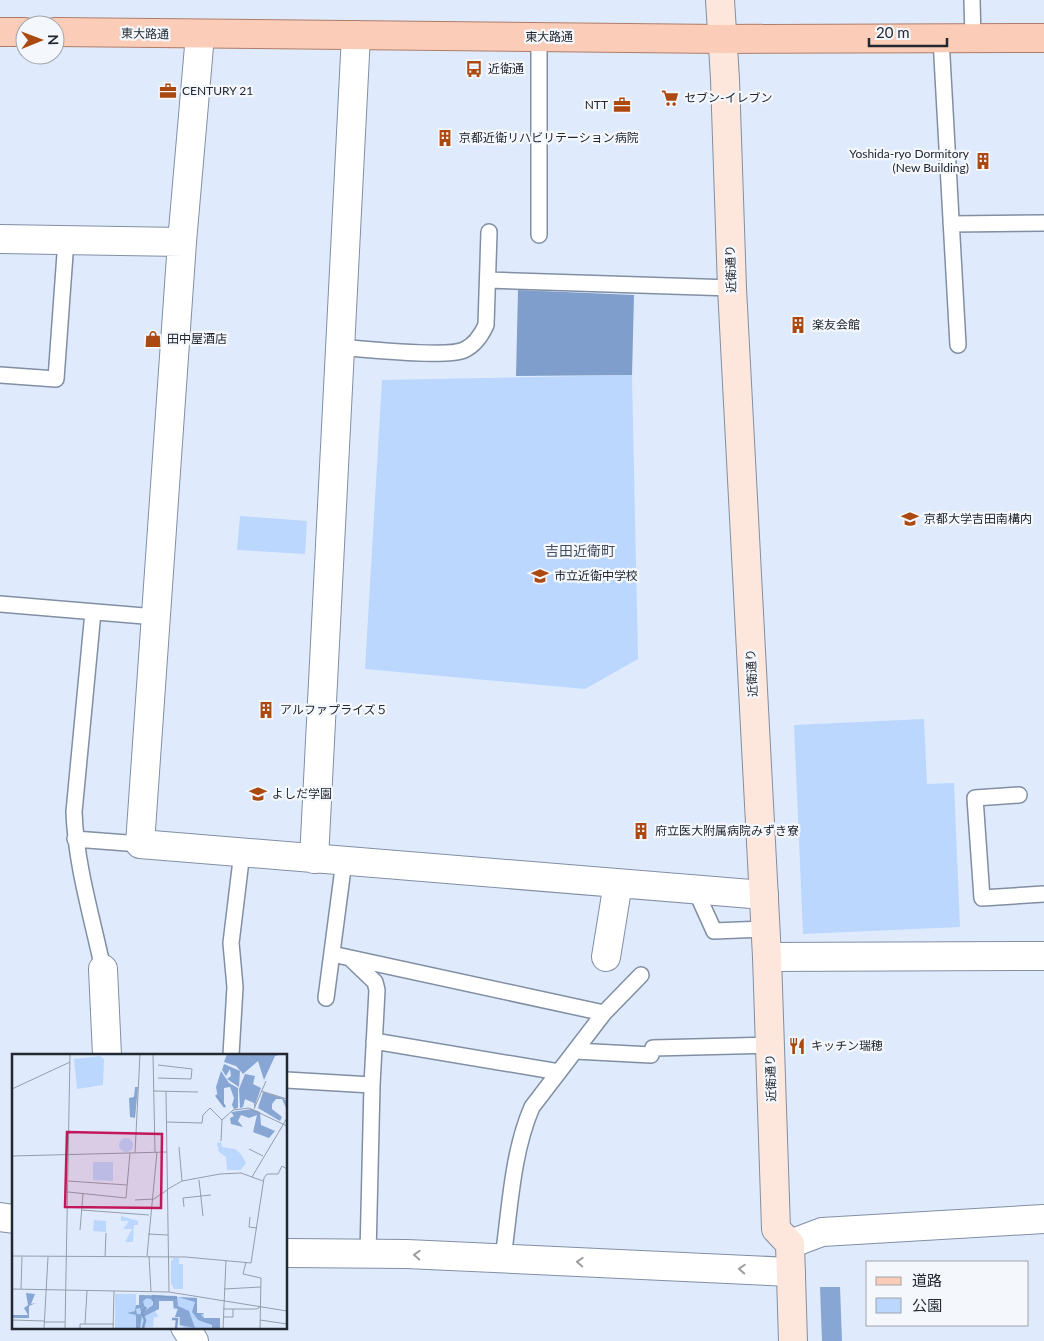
<svg xmlns="http://www.w3.org/2000/svg" width="1044" height="1341" font-family="Lato,'Noto Sans JP',sans-serif">
	<style>
		.green { fill: #bbd7fe }
		.forest { fill: #87a6d3 }
		.water { fill: #809ecb }
		.lines { fill: none; stroke-linecap: round; stroke-linejoin: round }
		.lane-casing { stroke: #818fa3; stroke-width: 18 }
		.street-casing { stroke: #818fa3; stroke-width: 30 }
		.secondary-casing { stroke: #818fa3; stroke-width: 30 }
		.primary-casing { stroke: #ae7d69; stroke-width: 30 }
		.lane { stroke: #fff; stroke-width: 15 }
		.street { stroke: #fff; stroke-width: 28 }
		.secondary { stroke: #fde6db; stroke-width: 28 }
		.primary { stroke: #fbcdb8; stroke-width: 28 }
		.oneway { stroke: #9c9ea2 }
		.labels { text-anchor: middle; stroke-width: 4.5; stroke-linejoin: round; paint-order: stroke }
		.street-label { font-size: 12px; fill: #232830; stroke: #f4f7fc }
		.poi-label { font-size: 12px; fill: #232830; stroke: #f4f7fc; text-anchor: start }
		.neighbourhood-label { font-size: 14px; fill: #445062; stroke: #f4f7fc }
		.inset-river { fill: none; stroke: #809ecb; stroke-width: 2.5 }
		.inset-road { fill: none; stroke: #949daa; stroke-width: 1 }
		.view { fill: #c2185b; fill-opacity: 0.15; stroke: #c2185b; stroke-width: 2.5 }
		.inset-edge { fill: none; stroke: #232830; stroke-width: 2.5 }
	</style>
	<rect width="100%" height="100%" fill="#dfebfc"/>
	<path class="green" d="M632,375l6,284 -53,30 -220,-20 17,-289z
		M240,516l67,5 -2,33 -68,-4z
		M924,719l3,65 27,-1 6,144 -157,7 -9,-209z"/>
	<path class="forest" d="M820,1287h20l2,54h-20z"/>
	<path class="water" d="M518,290l116,5 -2,80 -116,1z"/>
	<g class="lines">
		<g class="lane-casing">
			<path id="lane" d="M972,0l1,38
				M539,37v198
				M941,39l17,306
				M951,224l93,-1
				M488,280l244,8
				M339,347c24,2 108,11 125,3 11,-5 17,-14 22,-25l3,-93
				M0,375l56,4 10,-139
				M0,604l156,13
				M93,612l-19,200c2,54 18,105 29,157
				M1019,795l-44,3 7,100 62,-4
				M75,839l65,5
				M695,889l19,42 52,-2
				M332,954l272,59
				M326,998l18,-137
				M374,1041l185,31
				M575,1051l76,4 2,-7 117,-3
				M231,1055l4,-68 -4,-44 11,-91
				M286,1080l86,5 5,-95 -2,-8 -23,-22
				M368,1254l4,-169
				M503,1258c7,-49 9,-105 29,-151l72,-94 37,-38"/>
		</g>
		<g class="street-casing">
			<path id="street" d="M200,35l-18,207 -42,602 624,51
				M0,239l182,3
				M314,859l42,-824
				M606,957l12,-74
				M767,957l277,-1
				M103,969l4,86
				M0,1217l14,2
				M790,1244l32,-12 222,-13
				M286,1253l121,1 384,18
				M185,1327l9,14"/>
		</g>
		<g class="secondary-casing">
			<path id="secondary" d="M720,0l5,79 7,209 35,669 9,272 14,15 3,97"/>
		</g>
		<g class="primary-casing">
			<path id="primary" d="M0,32h25
				M55,32l667,7 322,-1"/>
		</g>
		<use href="#lane" class="lane"/>
		<use href="#street" class="street"/>
		<use href="#secondary" class="secondary"/>
		<use href="#primary" class="primary"/>
	</g>
	<defs><path id="oneway-chevron" d="M-2-3.5L2.5 0L-2 3.5" fill="none" stroke-width="1.6" stroke-linecap="round" stroke-linejoin="round" transform="scale(1.25)"/></defs>
	<g class="oneway">
		<use href="#oneway-chevron" transform="translate(417 1255) rotate(-177)"/>
		<use href="#oneway-chevron" transform="translate(580 1262) rotate(-177)"/>
		<use href="#oneway-chevron" transform="translate(742 1269) rotate(-177)"/>
	</g>
	<defs>
		<g id="bus-bare" transform="scale(1.35)"><path d="M-5-6H5V4H4V6H2V4H-2V6H-4V4H-5ZM-3.5-4V0h7V-4ZM-3.5 1.2v1.5H-2V1.2ZM2 1.2v1.5H3.5V1.2Z" fill="#ab4910" stroke="#f4f7fc" stroke-width="2.5" paint-order="stroke"/></g>
		<g id="office-bare" transform="scale(1.35)"><path d="M-6-3h4V-5.5h4V-3h4V5H-6ZM-1-4.5V-3h2v-1.5ZM-6 0V1H6V0Z" fill="#ab4910" stroke="#f4f7fc" stroke-width="2.5" paint-order="stroke"/></g>
		<g id="supermarket-bare" transform="scale(1.35)"><path d="M-6-5.5h2.5l.6 2H6L4.5 2H-2.5L-4.4-4H-6ZM-1.5 3.2a1.3 1.3 0 1 0 .1 0ZM3 3.2a1.3 1.3 0 1 0 .1 0Z" fill="#ab4910" stroke="#f4f7fc" stroke-width="2.5" paint-order="stroke"/></g>
		<g id="building-bare" transform="scale(1.35)"><path d="M-4-6H4V6H1V3H-1V6H-4ZM-2.5-4.3h1.7v1.8h-1.7ZM.8-4.3h1.7v1.8H.8ZM-2.5-1h1.7V.8h-1.7ZM.8-1h1.7V.8H.8Z" fill="#ab4910" stroke="#f4f7fc" stroke-width="2.5" paint-order="stroke"/></g>
		<g id="shop-bare" transform="scale(1.35)"><path d="M-5-2.5h2.3a2.7 3.5 0 0 1 5.4 0H5L5.5 6h-11ZM-1.5-2.5h3a1.5 2.3 0 0 0-3 0Z" fill="#ab4910" stroke="#f4f7fc" stroke-width="2.5" paint-order="stroke"/></g>
		<g id="university-bare" transform="scale(1.35)"><path d="M0-5L7-2L0 1L-7-2ZM-4 1L0 2.5L4 1V4Q0 6-4 4Z" fill="#ab4910" stroke="#f4f7fc" stroke-width="2.5" paint-order="stroke"/></g>
		<g id="school-bare" transform="scale(1.35)"><path d="M0-5L7-2L0 1L-7-2ZM-4 1L0 2.5L4 1V4Q0 6-4 4Z" fill="#ab4910" stroke="#f4f7fc" stroke-width="2.5" paint-order="stroke"/></g>
		<g id="restaurant-bare" transform="scale(1.35)"><path d="M-5-6h1v4h1v-4h1v4h1v-4h1v5L-1.5 .5V6h-2V.5L-5-1ZM5-6V6H3V1.5H1.5Q1.5-4 5-6Z" fill="#ab4910" stroke="#f4f7fc" stroke-width="2.5" paint-order="stroke"/></g>
	</defs>
	<g fill-rule="evenodd">
		<use href="#bus-bare" x="474" y="69"/>
		<use href="#office-bare" x="168" y="91"/>
		<use href="#supermarket-bare" x="670" y="98"/>
		<use href="#office-bare" x="622" y="105"/>
		<use href="#building-bare" x="445" y="138"/>
		<use href="#building-bare" x="983" y="161"/>
		<use href="#building-bare" x="798" y="325"/>
		<use href="#shop-bare" x="153" y="339"/>
		<use href="#university-bare" x="910" y="519"/>
		<use href="#school-bare" x="540" y="576"/>
		<use href="#building-bare" x="266" y="710"/>
		<use href="#school-bare" x="258" y="794"/>
		<use href="#building-bare" x="641" y="831"/>
		<use href="#restaurant-bare" x="797" y="1046"/>
	</g>
	<g class="labels">
		<g class="street-label">
			<text transform="translate(145 34) rotate(1)" y="4">東大路通</text>
			<text x="549" y="41">東大路通</text>
			<text transform="translate(731 269) rotate(-92)" y="4">近衛通り</text>
			<text transform="translate(752 673) rotate(-93)" y="4">近衛通り</text>
			<text transform="translate(771 1078) rotate(-92)" y="4">近衛通り</text>
		</g>
		<g class="poi-label">
			<text x="488" y="73">近衛通</text>
			<text x="182" y="95">CENTURY 21</text>
			<text x="684" y="102">セブン-イレブン</text>
			<text x="608" y="109" text-anchor="end">NTT</text>
			<text x="459" y="142">京都近衛リハビリテーション病院</text>
			<text x="969" y="158" text-anchor="end">Yoshida-ryo Dormitory<tspan x="969" dy="14">(New Building)</tspan></text>
			<text x="812" y="329">楽友会館</text>
			<text x="167" y="343">田中屋酒店</text>
			<text x="924" y="523">京都大学吉田南構内</text>
			<text x="554" y="580">市立近衛中学校</text>
			<text x="280" y="714">アルファプライズ５</text>
			<text x="272" y="798">よしだ学園</text>
			<text x="655" y="835">府立医大附属病院みずき寮</text>
			<text x="811" y="1050">キッチン瑞穂</text>
		</g>
		<g class="neighbourhood-label">
			<text x="580" y="556">吉田近衛町</text>
		</g>
	</g>
	<g transform="translate(12 1054)">
		<rect width="275" height="275" fill="#dfebfc"/>
		<path d="M88,2l4,3 -1,26 -26,4 -3,-30zM107 91a7 7 0 1 1 14 0a7 7 0 1 1-14 0ZM209,88l1,5 13,2 6,5 5,9 -5,7h-14l-1,-13 -7,-5 -2,-9zM81,108h20v19l-20,-1zM109,162l17,5v4h-4l-1,17h-8l7,-13h-9l6,-8h-8zM82,166l12,1v11l-13,-1zM162,204h5v6h4v25h-9l-3,-6v-22zM103,240h21v11h3v-10l58,3v15h7v5h16v11h-34l-7,-4v-8h-4l2,-8h-4v-8h-14v8l-4,1 3,7h-4l-1,10 -38,2z" fill="#bbd7fe"/>
		<path d="M215,0h56l-8,2 -11,24 -6,-19 -15,13 -7,-8 -12,-4zM212,10l16,7 -1,16 -12,-8 4,-3 -1,-7 -4,7 -4,-6zM209,17l8,12 9,5v20l-4,1 -2,-4 2,-7 -4,-11 -6,1v17l-6,-7 -2,-11zM233,20l10,2 -2,8 8,4 -7,20v-5l-9,-4 -2,8 -3,1 -1,-19zM123,33h3l-3,31 -5,-1 -1,-19 5,-1zM251,38l20,6 4,4v8l-5,-11h-6l-4,5v5l10,8 -2,4 -22,-13zM240,55l8,3 1,13 14,6 -6,7 -16,-6 4,-17 -8,3 -8,-3 -3,6 5,6 -12,-3 -1,-6 4,-2 -3,-4zM14,239l9,1 -4,10 5,-1 -7,3v12h-17v-3h16l-4,-7 4,-3zM127,241l38,1 1,10 11,5 6,17 -15,-3v-8h-5l3,-8 -4,-1 -1,-7h-14v8l-16,8 -1,-4 11,-8v-5l-6,-2 -4,3 2,7 -4,5 -1,-5 -4,1 1,5h5l-2,15h-4v-14l-9,-2 8,-2 1,-6h3zM166,243l19,1v15h7l-3,2 3,3h16v11h-8v-4l-14,-5 -6,-8 3,-10z" fill="#87a6d3"/>
		<path class="inset-river" d="M204,41l9,12M141,247v-5l24,2M160,265h5l-1,10M131,274l2,-8 -3,-7 4,-6"/>
		<path class="inset-road" d="M141,0l2,98M146,24l33,1 1,-10 -34,-4M0,35l58,-27M141,37l45,1M154,37l3,201M249,37l26,8M242,55l12,-28M154,68l36,1 1,-8 7,-7 12,12 11,-10 16,-2 38,18M209,87l1,-21M167,93l3,34M237,95l14,7M123,99l5,-99M0,102l155,-4M240,123l35,-59M187,126l4,36M56,127l59,4M156,135l14,-8 38,-7 21,-1 22,8M56,138l58,6 4,-45M142,145l13,-9M123,146l19,-1M172,153l-1,-9 28,-3M70,156l67,5M238,163l-1,10 8,1M68,176l3,-36M136,180l20,1M0,202l174,1 65,6 13,-85 3,-4h11l4,-8 5,3M135,202l10,-104M137,202l2,35M93,203l1,-24M234,208l-3,12 18,4 -1,51M0,235l157,3 118,19M9,235l1,-32M212,235l37,-2M211,255h34l4,-3M211,263h10v-8M0,266l32,1M248,266l27,4M32,268h21M73,270l2,-33M32,275l4,-72M53,275l5,-275M68,275v-5h34M101,275l1,-38M211,275l3,-69"/>
		<path class="view" d="M55,78l95,2 -1,74 -96,-1z"/>
		<rect width="275" height="275" class="inset-edge"/>
	</g>
	<rect x="866" y="1261" width="162" height="65" fill="#f4f7fc" stroke="#a0a4aa"/>
	<rect x="876" y="1277" width="25" height="8" fill="#fbcdb8" stroke="#a0a4aa"/>
	<text x="912" y="1286" font-size="15" fill="#232830">道路</text>
	<rect x="876" y="1298" width="25" height="15" fill="#bbd7fe" stroke="#a0a4aa"/>
	<text x="912" y="1311" font-size="15" fill="#232830">公園</text>
	<g transform="translate(40 40) rotate(89)"><circle r="24" fill="#f4f7fc" stroke="#a0a4aa"/>
	<path d="M0-4L9 19L0 12L-9 19Z" fill="#ab4910"/>
	<text y="-8" font-size="14" font-weight="bold" text-anchor="middle" fill="#232830">N</text>
	</g>
	<path d="M869 38v8h78v-8" fill="none" stroke="#232830" stroke-width="2.5"/>
	<text x="876" y="38" font-size="15" fill="#232830" stroke="#f4f7fc" stroke-width="4" paint-order="stroke">20 m</text>
</svg>
